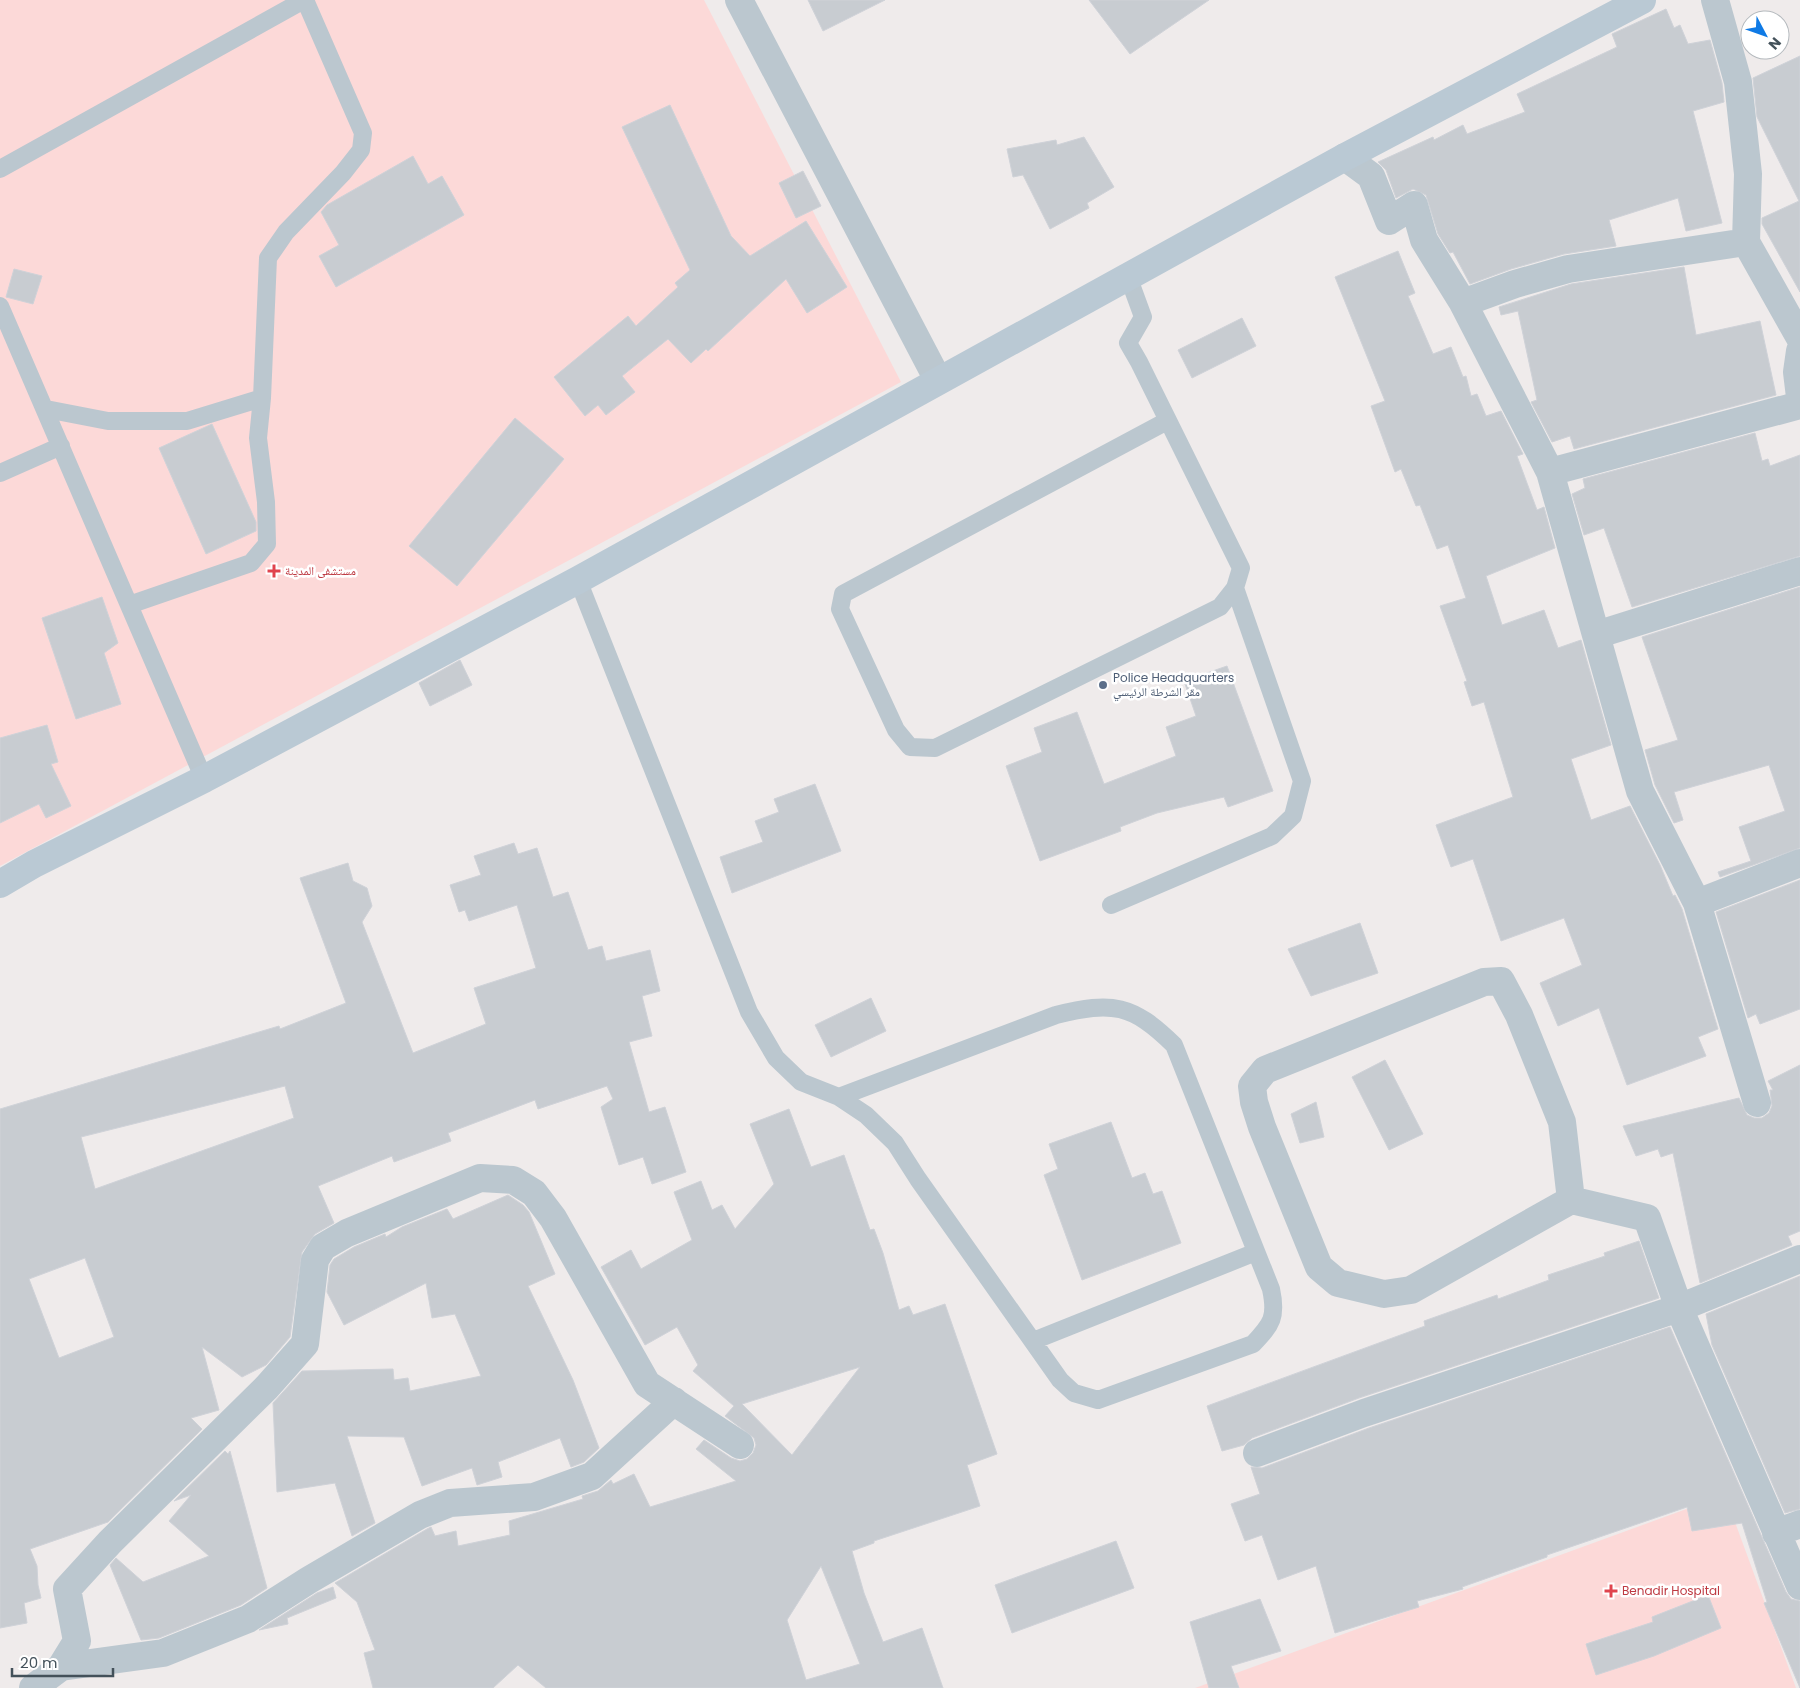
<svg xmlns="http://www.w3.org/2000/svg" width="1800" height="1688" font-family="Poppins,'Noto Naskh Arabic',sans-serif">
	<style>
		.medical { fill: #fcd9d8 }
		.building { fill: #c8ccd1; stroke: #cfd2d8; fill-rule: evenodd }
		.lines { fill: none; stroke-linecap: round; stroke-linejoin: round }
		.lane { stroke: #bbc7cf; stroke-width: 18 }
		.street { stroke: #bbc7cf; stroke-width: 28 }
		.secondary { stroke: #bac9d4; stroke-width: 28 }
		.health-dot { fill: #e0444e; stroke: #fff; stroke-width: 2 }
		.service-dot { fill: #5c6f8a; stroke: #fff; stroke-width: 2 }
		.labels { text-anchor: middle; stroke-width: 5; stroke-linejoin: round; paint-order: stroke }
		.health-label { font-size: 12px; fill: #be3a42; stroke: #fff; text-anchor: start }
		.service-label { font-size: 12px; fill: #4e5e75; stroke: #fff; text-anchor: start }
	</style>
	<rect width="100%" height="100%" fill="#efebeb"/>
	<path class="medical" d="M0,0h704l197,382 -901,484z
		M1725,1495l71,193h-601z"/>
	<path class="building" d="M808,0h77l-62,31z
		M1089,0h120l-79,54z
		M1666,9l8,19 6,-3 8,19 22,-4 12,43 2,19 -31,9 29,112 -36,8 -8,-33 -69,22 7,26 -52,8 -53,15 -41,15 -17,-32 -3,1 -12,-19 -12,-39 -13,-6 -17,9 -10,-28 -8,-8 55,-25 1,3 29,-15 4,9 58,-22 -8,-18 100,-47 -5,-13z
		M1800,56v236l-38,-68v-6l37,-17 -42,-84 -4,-39z
		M670,105l61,131 19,20 56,-35 41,66 -40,26 -21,-34 -78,72 -2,-2 -15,14 -23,-24 -46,37 13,16 -29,23 -8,-10 -13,11 -31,-39 74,-61 8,10 42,-39 -3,-4 15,-13 -68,-143z
		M1084,137l30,50 -27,16 2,5 -39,21 -27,-54 -10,2 -6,-28 49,-9 1,5z
		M413,156l15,28 14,-8 22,39 -128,72 -17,-31 20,-11 -18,-33 6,-7z
		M803,171l18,35 -25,12 -17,-35z
		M1398,251l17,42 -7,3 25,58 18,-7 12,30 3,-1 5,20 6,-2 9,22 15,-5 22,43 -6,2 20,54 7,-3 11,41 -69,28 16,49 42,-15 14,38 23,-8 30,105 -40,14 20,61 39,-14 30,59 13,31 2,-1 7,14 36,120 -20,8 8,19 -79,29 -28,-77 -41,18 -18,-43 42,-18 -18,-47 -63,23 -28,-82 -22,8 -15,-42 77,-28 -29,-95 -12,4 -8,-24 3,-1 -27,-75 26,-8 -18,-53 -11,4 -17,-44 -4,1 -15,-37 -6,3 -24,-66 14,-5 -50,-124z
		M1684,267l12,68 64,-14 16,74 -202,54 -4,-13 -18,6 -21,-40 6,-2 -19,-89 -17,4 -2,-8 72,-23z
		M14,269l28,7 -9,28 -27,-7z
		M1242,318l14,28 -64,32 -14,-28z
		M515,418l49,41 -107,127 -48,-40z
		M212,424l44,98v9l-50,23 -47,-106z
		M1755,433l7,28 6,-2 2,7 30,-11v101l-168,51 -28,-79 -20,7 -12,-41 13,-6 -2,-9z
		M1800,587v261l-80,29 -2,-5 33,-11 -12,-34 46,-16 -16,-46 -95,27 9,28 -9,3 -19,-38 -10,-35 33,-10 -36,-103z
		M102,597l16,46 -14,10 17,51 -45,15 -34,-101z
		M460,660l12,25 -42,21 -11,-23z
		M1227,666l46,125 -45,16 -4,-10 -67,16 -37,14 1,4 -81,30 -34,-95 36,-14 -8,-24 43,-16 27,72 72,-28 -10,-29 30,-11 -12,-35z
		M47,725l11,37 -7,2 20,42 -25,12 -7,-14 -39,19v-85z
		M815,784l26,67 -109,42 -12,-36 43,-15 -8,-21 24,-9 -5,-13z
		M514,843l4,11 19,-6 16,49 15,-5 20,58 14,-4 4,15 44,-11 10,41 -18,5 10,40 -23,6 20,70 16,-5 21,65 -34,12 -9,-27 -24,8 -18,-58 12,-8 -6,-13 -69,23 -3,-9 -87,33 3,8 -57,21 -2,-6 -74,30 16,37 -19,11 -13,18 -12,85 -24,28 -24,12 -40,-30 17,63 -28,8 11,11 -94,93 -78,27 7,17 1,19 3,13 -17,5 3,20 -27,5v-519l279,-83 1,3 66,-26 -46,-125 48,-15 5,18 14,7 5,18 -10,16 51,131 73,-29 -12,-36 62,-20 -19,-63 -48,16 -4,-11 -6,2 -9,-27 31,-10 -7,-19zM285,1086l9,32 -199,71 -14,-52zM85,1258l29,79 -55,21 -30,-79z
		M1800,880v129l-40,15 -4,-10 -8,4 -32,-106z
		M1360,923l18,50 -67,23 -23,-47z
		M871,998l15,33 -55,26 -16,-32z
		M1385,1060l38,74 -34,16 -37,-73z
		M1800,1065v166l-12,5 4,9 -92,38 -27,-130 -12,4 -3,-8 -22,7 -13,-30 116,-28 8,17 7,3h8l7,-5 3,-7 -2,-16h3l-5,-9z
		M1316,1102l8,35 -24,6 -9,-29z
		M789,1109l22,58 33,-12 26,75 4,-1 9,24 16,57 10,-4 4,9 32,-11 52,150 -30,11 13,41 -106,35v2l-22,8 12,42 19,49 39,-14 21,60h-397l-28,-23 -25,23h-120l-9,-35 11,-3 -18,-48 -22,-19 92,-54 4,-2 4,9 21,-5 2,15 52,-11 -1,-14 74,-22 -1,-3 16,-5 13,-11 2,4 21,-10 16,33 86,-26 -40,-32 8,-9 27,18 9,3 7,-2 6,-6 3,-8 -2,-7 -29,-22 9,-10 -41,-35 5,-6 -21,-38 -32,18 -44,-78 30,-17 10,19 51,-29 -18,-48 27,-11 11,29 10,-5 13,24 39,-45 -24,-60zM860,1367l-68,88 -50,-51zM821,1566l39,98 -54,16 -19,-60z
		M1111,1122l21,56 13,-5 8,21 9,-3 19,52 -99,37 -38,-105 14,-6 -9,-25z
		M508,1195l15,10 6,7 26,62 -27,12 45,94 26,68 -15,14 -13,5 -11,-29 -62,24 4,15 -25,8 -5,-17 -50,18 -18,-49 -57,-1 28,87 -23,13 -17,-53 -58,9 -4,-89 29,-32 91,-2 1,11 14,-2 2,13 71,-15 -26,-62 -23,4 -6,-35 -82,42 -17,-33 3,-27 4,-6 20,-12 31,-13 1,3 16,-10 45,-18 6,10z
		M1639,1241l20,57 -300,100 -107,40 -8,7 -22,6 -15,-45 218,-80 -1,-5 73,-26 1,4 51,-19 -1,-5 57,-19 -1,-3z
		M1800,1276v233l-15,4 -73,-168 -6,-31z
		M1670,1327l116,265 5,7 9,2v87l-36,-85 3,-1 -25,-79 -50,8 -5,-24 -140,48v2l-85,30 1,2 -46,12 2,6 -84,26 -19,-67 -38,14 -16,-45 -17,6 -14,-37 29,-10 -9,-27 11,1 107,-40z
		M225,1451l3,3 2,-3 37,137 -26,17 -82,33 -18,2 -31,-75 6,-7 27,24 66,-26 -40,-35 22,-26 -17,6z
		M1116,1541l18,47 -122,45 -17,-48z
		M333,1587l3,11 -49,20 1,6 -29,6 58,-37z
		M1708,1595l13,33 -67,28 -58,19 -10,-31 67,-22 -1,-5z
		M1260,1599l21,52 -50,15 8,22h-30l-19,-66z"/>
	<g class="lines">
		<path class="lane" d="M0,169l304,-169
			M1128,276l15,41 -15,26 11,19 102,206 -6,20 -15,19 -285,141 -25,-1 -14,-17 -56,-121 3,-15 324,-173
			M0,306l204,473
			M46,409l62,12h79l75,-23
			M0,473l61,-27
			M578,580l171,432 27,46 25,24 38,15 27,18 29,28 23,36 142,201 14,13 24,7 155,-56c19,-20 24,-27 18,-55l-97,-244c-42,-41 -61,-44 -118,-30l-217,82
			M129,605l122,-42 16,-19 -1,-42 -8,-64 4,-40 6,-140 18,-26 57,-59 18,-23 2,-17 -58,-133
			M1111,905l161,-69 21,-20 9,-35 -67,-193
			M1033,1341l223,-89"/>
		<path class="street" d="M739,0l199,380
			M1715,0l23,82 10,92 -2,68 54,96
			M1345,157l26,19 18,45 25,-16 10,35 39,63 87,169 90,319 57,112 60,200
			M1463,303l52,-19 53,-15 178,-27
			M1800,351l-3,21 3,25
			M1550,472l250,-67
			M1596,635l204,-64
			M1697,903l103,-40
			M1571,1200l-9,-78 -43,-107 -18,-34 -17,1 -219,88 -13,16 2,16 8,25 57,140 19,16 46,11 27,-4 160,-90 76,18 32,90 121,278
			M1257,1453l107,-40 315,-105 121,-49
			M1776,1533l24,-9
			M61,1667l102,-14 85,-34 61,-39 111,-65 30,-12 84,-6 58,-21 82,-75
			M33,1688l28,-21 16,-26 -10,-52 43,-47 157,-155 38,-43 10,-84 8,-13 24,-14 133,-55 33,2 21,13 19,25 94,166 93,61"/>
		<path class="secondary" d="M0,884l34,-20 170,-85 374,-199 767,-423 297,-157"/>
	</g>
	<g class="health-dot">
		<path d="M271.5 563.5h5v5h5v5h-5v5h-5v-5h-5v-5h5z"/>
		<path d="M1608.5 1583.5h5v5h5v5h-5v5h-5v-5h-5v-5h5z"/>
	</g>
	<circle class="service-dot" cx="1103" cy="685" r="5"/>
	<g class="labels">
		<g class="health-label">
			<text x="285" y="575">مستشفى المدينة</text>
			<text x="1622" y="1595">Benadir Hospital</text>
		</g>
		<g class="service-label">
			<text x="1113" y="682">Police Headquarters<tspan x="1113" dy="14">مقر الشرطة الرئيسي</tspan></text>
		</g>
	</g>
	<g transform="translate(1765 35) rotate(131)"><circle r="24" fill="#ffffff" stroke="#b4b9bd"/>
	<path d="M0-4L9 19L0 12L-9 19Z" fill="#0f7ae5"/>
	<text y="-8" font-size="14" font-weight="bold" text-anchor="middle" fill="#43515a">N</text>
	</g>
	<path d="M12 1668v8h101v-8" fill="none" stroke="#43515a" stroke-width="2.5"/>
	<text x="20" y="1668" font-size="15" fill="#43515a" stroke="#ffffff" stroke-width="4" paint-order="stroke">20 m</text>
</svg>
